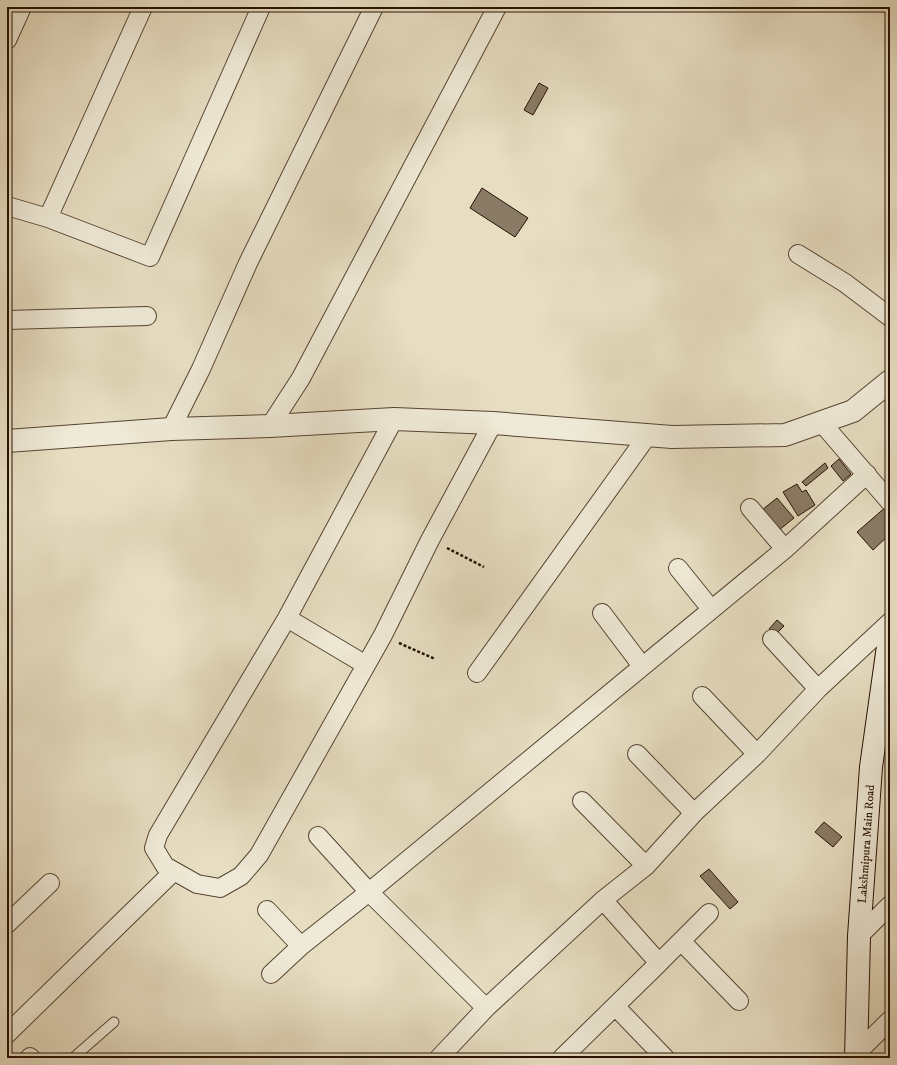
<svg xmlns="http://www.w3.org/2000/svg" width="897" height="1065" font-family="'IM FELL DW Pica',serif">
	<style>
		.building { fill: #8a7b66; stroke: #261002 }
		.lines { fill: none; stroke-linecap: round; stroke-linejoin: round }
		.service-casing { stroke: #564432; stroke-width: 11 }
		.minor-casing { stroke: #564432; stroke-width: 20 }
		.tertiary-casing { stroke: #564432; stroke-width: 24 }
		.secondary-casing { stroke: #261002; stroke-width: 24 }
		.path { stroke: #261002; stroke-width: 2.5; stroke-dasharray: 3 2; stroke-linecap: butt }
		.service { stroke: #efead7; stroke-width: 9 }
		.minor { stroke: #efead7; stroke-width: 18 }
		.tertiary { stroke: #efead7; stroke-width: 22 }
		.secondary { stroke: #efead7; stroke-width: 22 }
		.labels { text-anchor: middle; stroke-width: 3; stroke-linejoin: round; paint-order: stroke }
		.street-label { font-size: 12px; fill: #261002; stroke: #efead7 }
	</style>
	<rect width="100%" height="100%" fill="#e7dec2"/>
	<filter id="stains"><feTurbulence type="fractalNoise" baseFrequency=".005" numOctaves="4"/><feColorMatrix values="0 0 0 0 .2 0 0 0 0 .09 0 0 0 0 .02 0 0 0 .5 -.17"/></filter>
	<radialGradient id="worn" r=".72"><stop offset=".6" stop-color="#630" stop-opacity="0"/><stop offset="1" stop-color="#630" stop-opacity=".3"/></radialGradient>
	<path class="building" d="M539,83l9,5 -15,27 -9,-5z
		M482,188l46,30 -13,19 -45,-29z
		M839,459l12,15 -8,7 -12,-15z
		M825,463l3,5 -22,18 -4,-4z
		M797,484l5,8 4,-2 9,15 -17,11 -15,-24z
		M777,498l17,20 -15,12 -17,-20z
		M887,506l3,3v14l-2,2 2,2v7l-17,16 -16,-18z
		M777,620l7,6 -9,9 -6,-6z
		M824,822l18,15 -9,10 -18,-15z
		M709,869l29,33 -8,7 -30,-33z
		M890,943v9l-4,-4z"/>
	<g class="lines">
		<g class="service-casing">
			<path id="service" d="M73,1058l41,-36"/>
		</g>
		<g class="minor-casing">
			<path id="minor" d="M143,7l-95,211 102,39 111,-250
				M7,40l15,-33
				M7,206l41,12
				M798,254l47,29 45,34
				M7,320l140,-4
				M394,419l-107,199 -129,217 -4,13 11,18 32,18 23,4 21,-12 18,-21 124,-220 47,-95 63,-117
				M821,422l69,80
				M270,426l31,-48 196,-371
				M171,429l30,-60 47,-106 126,-256
				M750,508l35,41
				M678,568l33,41
				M602,613l40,53
				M287,618l79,47
				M772,639l46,50
				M477,673l171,-238
				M702,696l55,58
				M637,754l57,59
				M582,801l64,65
				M318,836l51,56 117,116
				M267,910l34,36
				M7,924l43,-41
				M859,936l31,-31
				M681,941l58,60
				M659,963l50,-50
				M271,974l30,-28 68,-54 416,-343 82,-75
				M615,1006l50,52
				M7,1034l167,-163
				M857,1053l33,-33
				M30,1057l1,1
				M439,1058l47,-50 117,-108 43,-34 48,-53 63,-59 61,-65 72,-67
				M562,1058l97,-95 -56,-63"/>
		</g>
		<g class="tertiary-casing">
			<path id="tertiary" d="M7,441l164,-12 99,-3 124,-7 99,4 179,14 113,-2 68,-24 37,-30"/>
		</g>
		<g class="secondary-casing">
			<path id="secondary" d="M856,1058l3,-122 12,-169 19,-135"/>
		</g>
		<path class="path" d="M447,548l37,19
			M399,643l36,16"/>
		<use href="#service" class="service"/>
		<use href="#minor" class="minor"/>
		<use href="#tertiary" class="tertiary"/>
		<use href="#secondary" class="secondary"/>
	</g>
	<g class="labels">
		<g class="street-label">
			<text transform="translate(866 844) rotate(-86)" y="4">Lakshmipura Main Road</text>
		</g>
	</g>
	<rect width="897" height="1065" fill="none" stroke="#e7dec2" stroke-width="24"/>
	<rect x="8" y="8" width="881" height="1049" fill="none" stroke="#261002" stroke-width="2"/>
	<rect x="12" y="12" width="873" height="1041" fill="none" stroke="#261002"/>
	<rect width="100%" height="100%" filter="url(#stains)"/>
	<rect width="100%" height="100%" fill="url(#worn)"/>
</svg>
